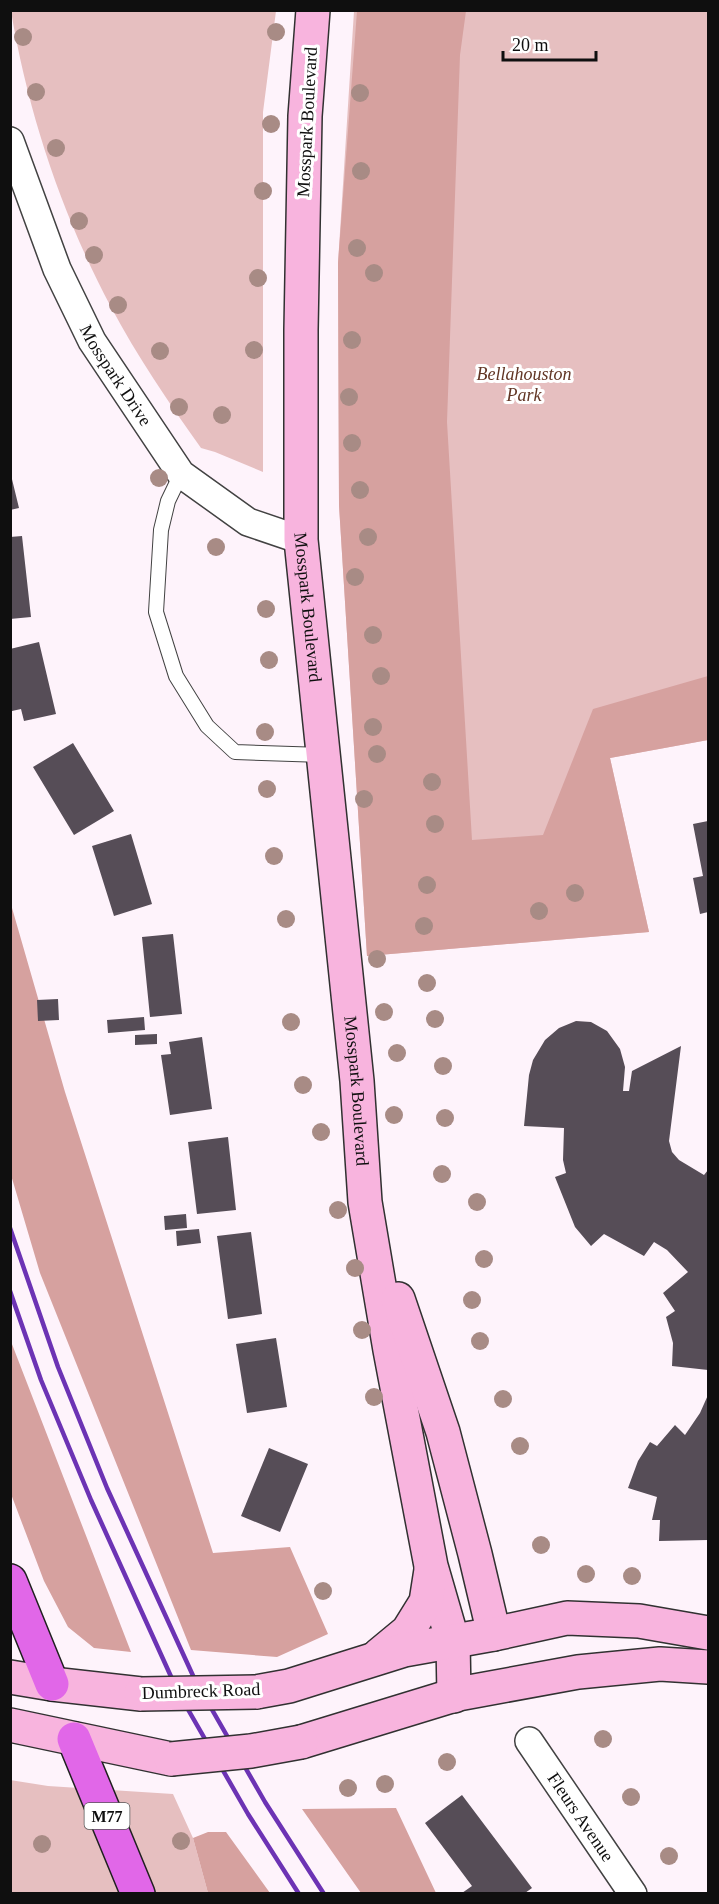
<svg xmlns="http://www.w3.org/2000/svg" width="719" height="1904" font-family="'Times New Roman',serif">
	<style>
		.green { fill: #e6bfc0 }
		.forest { fill: #d6a19f }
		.building { fill: #564d57 }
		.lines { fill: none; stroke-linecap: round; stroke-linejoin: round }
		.lane-casing { stroke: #424242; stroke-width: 16 }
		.street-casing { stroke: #424242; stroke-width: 30 }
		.secondary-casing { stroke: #313131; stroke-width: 36 }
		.highway-casing { stroke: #202020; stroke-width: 36 }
		.lane { stroke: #fff; stroke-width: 14 }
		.street { stroke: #fff; stroke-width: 27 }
		.secondary { stroke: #f8b4de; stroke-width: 33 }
		.highway { stroke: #e167e8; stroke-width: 33 }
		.rail { stroke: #6c33b4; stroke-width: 4.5 }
		.secondary-bridge-casing { stroke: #313131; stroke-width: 36; stroke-linecap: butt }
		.secondary-bridge { stroke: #f8b4de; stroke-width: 33 }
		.tree { fill: #a88b85 }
		.labels { text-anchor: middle; stroke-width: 6; stroke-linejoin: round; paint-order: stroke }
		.shield { fill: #fff; stroke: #575757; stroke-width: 1.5 }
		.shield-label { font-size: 16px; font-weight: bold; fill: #0f0f0f }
		.street-label { font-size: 18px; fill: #0f0f0f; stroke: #fff }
		.park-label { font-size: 18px; font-style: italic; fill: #623625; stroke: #fff }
	</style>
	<rect width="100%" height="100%" fill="#fef3fb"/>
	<path class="green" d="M11,11h265l-13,101v360l-48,-20 -14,-4c-32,-45 -64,-92 -90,-141 -49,-92 -83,-194 -100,-296z
		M354,11h354v729l-98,18 39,174 -282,24 -28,-451 -1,-242z
		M10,1780l38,6 125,8 20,44 15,55h-197z"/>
	<path class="forest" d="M357,11h109l-6,44 -13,367 25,418 71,-5 50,-126 115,-33v64l-98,18 39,174 -282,24 -28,-451 -1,-242z
		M10,901l55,191 148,461 77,-6 38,87 -51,23 -86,-7 -151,-377 -29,-98z
		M10,1339l121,313 -37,-4 -26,-21 -24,-46 -33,-87z
		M396,1808l40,85h-75l-59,-84z
		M208,1832h18l44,61h-62l-15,-55z"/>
	<path class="building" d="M10,471l9,37 -9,2z
		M22,536l9,81 -21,2v-82z
		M39,642l17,72 -32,7 -3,-12 -9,2 -2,-8v-54z
		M73,743l41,68 -40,24 -41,-68z
		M708,821v91l-8,2 -7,-36 10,-2 -10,-52z
		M131,834l21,70 -38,12 -22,-70z
		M173,934l9,80 -32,3 -8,-80z
		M58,999l1,21 -21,1 -1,-21z
		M144,1017l1,13 -37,3 -1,-13z
		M576,1021l15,1 16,9 13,18 5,18 -2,24h6l3,-20 49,-25 -12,95 3,11 7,8 25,15 4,-5v200l-36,-4 1,-23 -7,-26 9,-6 -12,-18 25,-21 -21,-22 -13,-8 -10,14 -40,-22 -13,12 -16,-19 -20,-50 11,-4 -3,-13 1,-32 -40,-2 5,-51 4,-15 12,-20 14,-12z
		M157,1034v10l-22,1v-10z
		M202,1037l10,72 -42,6 -9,-60 10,-1 -2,-12z
		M228,1137l8,73 -39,4 -9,-72z
		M186,1214l1,14 -22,2 -1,-14z
		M199,1229l2,14 -24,3 -1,-15z
		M251,1232l11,82 -34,5 -11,-83z
		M276,1338l11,69 -40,6 -11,-69z
		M708,1395v145l-49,1 1,-21h-8l5,-23 -29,-9 10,-27 12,-19 7,4 18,-21 10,10 15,-22z
		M269,1448l39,16 -28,68 -39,-16z
		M462,1795l70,93 -7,5h-63l10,-7 -47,-63z"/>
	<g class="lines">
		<g class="lane-casing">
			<path id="lane" d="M181,474l-13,27 -7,29 -5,82 20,64 31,50 28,26 88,3"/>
		</g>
		<g class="street-casing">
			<g id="street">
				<path id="s1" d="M10,141l47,128 35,72 89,133 67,48 53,18"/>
				<path id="s2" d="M529,1741l104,153"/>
			</g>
		</g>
		<g class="secondary-casing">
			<g id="secondary">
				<path id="s3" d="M313,10l-8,106 -4,214v210l56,541 8,121 25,148 41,216 22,76 1,54"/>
				<path d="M398,1299l45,133 32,122 19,80"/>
				<path d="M379,1655l29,-24 18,-29 5,-32"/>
				<path d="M10,1677l42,7 89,10"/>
				<path d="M256,1692l33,-6 115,-36 90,-16 73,-16 72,3 69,12"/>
				<path d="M10,1725l161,34"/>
				<path d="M301,1742l157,-48 120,-22 82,-8 48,3"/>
			</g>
		</g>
		<g class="highway-casing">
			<path id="highway" d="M10,1581l42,103
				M74,1739l64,155"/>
		</g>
		<use href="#lane" class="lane"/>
		<use href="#street" class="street"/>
		<use href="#secondary" class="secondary"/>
		<use href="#highway" class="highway"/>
		<path class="rail" d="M10,1228l48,139 49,121 88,192 70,122 59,92
			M10,1291l31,89 50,120 87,192 70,122 51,80"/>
		<g class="secondary-bridge-casing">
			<path id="secondary-bridge" d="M141,1694l115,-2
				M171,1759l80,-8 50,-9"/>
		</g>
		<use href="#secondary-bridge" class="secondary-bridge"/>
	</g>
	<g class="tree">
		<circle cx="276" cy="32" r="9"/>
		<circle cx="23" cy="37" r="9"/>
		<circle cx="36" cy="92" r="9"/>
		<circle cx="360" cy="93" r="9"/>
		<circle cx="271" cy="124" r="9"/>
		<circle cx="56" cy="148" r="9"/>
		<circle cx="361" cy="171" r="9"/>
		<circle cx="263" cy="191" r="9"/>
		<circle cx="79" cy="221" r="9"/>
		<circle cx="357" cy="248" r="9"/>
		<circle cx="94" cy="255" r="9"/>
		<circle cx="374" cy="273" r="9"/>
		<circle cx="258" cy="278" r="9"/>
		<circle cx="118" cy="305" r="9"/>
		<circle cx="352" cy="340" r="9"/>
		<circle cx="254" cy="350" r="9"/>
		<circle cx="160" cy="351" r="9"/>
		<circle cx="349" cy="397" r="9"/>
		<circle cx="179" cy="407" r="9"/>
		<circle cx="222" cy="415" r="9"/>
		<circle cx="352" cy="443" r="9"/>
		<circle cx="159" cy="478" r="9"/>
		<circle cx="360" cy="490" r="9"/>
		<circle cx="368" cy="537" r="9"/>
		<circle cx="216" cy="547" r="9"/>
		<circle cx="355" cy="577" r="9"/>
		<circle cx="266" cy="609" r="9"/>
		<circle cx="373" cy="635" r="9"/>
		<circle cx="269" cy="660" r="9"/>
		<circle cx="381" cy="676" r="9"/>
		<circle cx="373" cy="727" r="9"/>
		<circle cx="265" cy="732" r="9"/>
		<circle cx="377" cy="754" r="9"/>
		<circle cx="432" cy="782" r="9"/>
		<circle cx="267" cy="789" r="9"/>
		<circle cx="364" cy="799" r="9"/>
		<circle cx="435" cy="824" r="9"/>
		<circle cx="274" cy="856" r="9"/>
		<circle cx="427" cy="885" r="9"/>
		<circle cx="575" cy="893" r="9"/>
		<circle cx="539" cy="911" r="9"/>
		<circle cx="286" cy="919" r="9"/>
		<circle cx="424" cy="926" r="9"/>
		<circle cx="377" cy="959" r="9"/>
		<circle cx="427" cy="983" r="9"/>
		<circle cx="384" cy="1012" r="9"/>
		<circle cx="435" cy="1019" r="9"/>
		<circle cx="291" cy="1022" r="9"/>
		<circle cx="397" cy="1053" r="9"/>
		<circle cx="443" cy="1066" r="9"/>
		<circle cx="303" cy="1085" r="9"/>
		<circle cx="394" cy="1115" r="9"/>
		<circle cx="445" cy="1118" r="9"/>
		<circle cx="321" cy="1132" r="9"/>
		<circle cx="442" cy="1174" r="9"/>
		<circle cx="477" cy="1202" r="9"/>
		<circle cx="338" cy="1210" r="9"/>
		<circle cx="484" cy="1259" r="9"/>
		<circle cx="355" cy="1268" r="9"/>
		<circle cx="472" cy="1300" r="9"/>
		<circle cx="362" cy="1330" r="9"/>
		<circle cx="480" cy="1341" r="9"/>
		<circle cx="374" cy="1397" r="9"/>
		<circle cx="503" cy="1399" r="9"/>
		<circle cx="520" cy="1446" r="9"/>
		<circle cx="541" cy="1545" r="9"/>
		<circle cx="586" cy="1574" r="9"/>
		<circle cx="632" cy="1576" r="9"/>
		<circle cx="323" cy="1591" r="9"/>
		<circle cx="603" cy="1739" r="9"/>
		<circle cx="447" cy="1762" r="9"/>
		<circle cx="385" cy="1784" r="9"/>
		<circle cx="348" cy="1788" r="9"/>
		<circle cx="631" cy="1797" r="9"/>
		<circle cx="181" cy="1841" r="9"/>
		<circle cx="42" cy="1844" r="9"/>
		<circle cx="669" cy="1856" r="9"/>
	</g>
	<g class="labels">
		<rect class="shield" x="84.5" y="1803" width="45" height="26" rx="4.5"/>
		<g class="shield-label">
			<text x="107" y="1822">M77</text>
		</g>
		<g class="street-label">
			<text transform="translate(307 122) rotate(-87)" y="6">Mosspark Boulevard</text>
			<text dy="6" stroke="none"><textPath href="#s1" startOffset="258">Mosspark Drive</textPath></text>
			<text dy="6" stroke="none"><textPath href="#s3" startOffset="598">Mosspark Boulevard</textPath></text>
			<text dy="6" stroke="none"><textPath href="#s3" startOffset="1084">Mosspark Boulevard</textPath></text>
			<text transform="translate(201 1691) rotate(-2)" y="6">Dumbreck Road</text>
			<text dy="6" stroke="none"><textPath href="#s2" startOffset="92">Fleurs Avenue</textPath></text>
		</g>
		<g class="park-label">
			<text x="524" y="380">Bellahouston<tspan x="524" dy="21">Park</tspan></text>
		</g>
	</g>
	<rect width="719" height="1904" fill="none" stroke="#0f0f0f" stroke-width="24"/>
	<path d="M503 51v9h93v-9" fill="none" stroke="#0f0f0f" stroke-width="3"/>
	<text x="512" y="51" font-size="18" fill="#0f0f0f" stroke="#ffffff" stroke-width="4.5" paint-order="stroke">20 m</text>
</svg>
